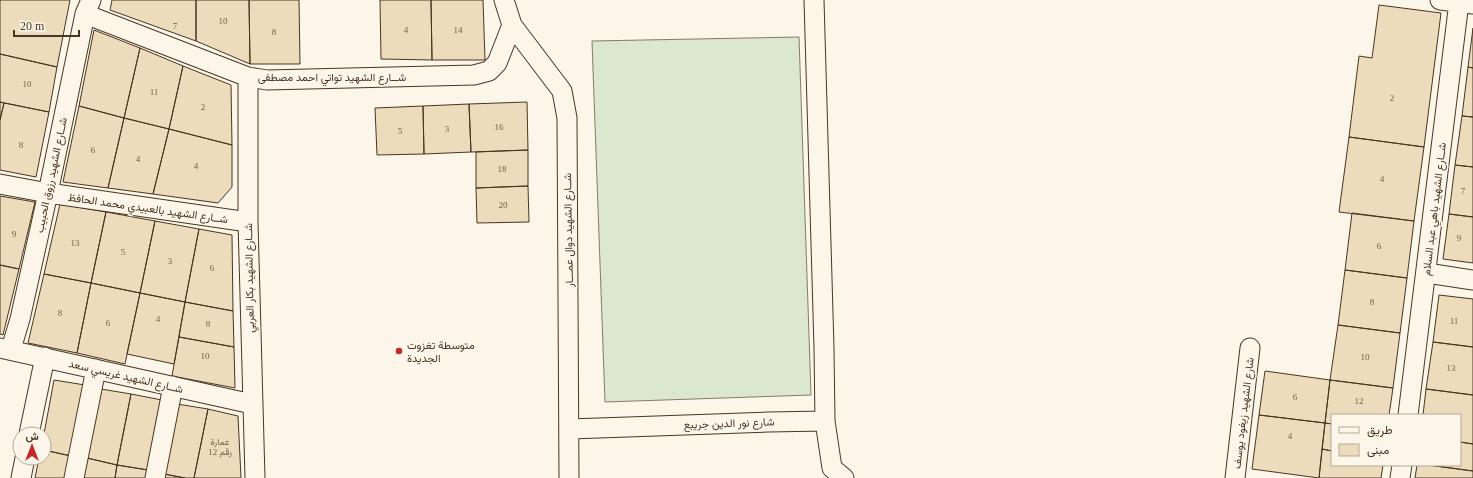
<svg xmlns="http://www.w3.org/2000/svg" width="1473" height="478" font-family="'Times New Roman',Vazirmatn,serif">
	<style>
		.pitch { fill: #dce7d0; stroke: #887966 }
		.building { fill: #ecdcbc; stroke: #4a3520 }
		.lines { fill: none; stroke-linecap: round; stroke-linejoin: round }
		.minor-casing { stroke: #4a3520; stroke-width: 21 }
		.minor { stroke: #fbf6e9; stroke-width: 19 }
		.poi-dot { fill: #c62828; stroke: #fbf6e9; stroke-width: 1.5 }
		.labels { text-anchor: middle; stroke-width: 3; stroke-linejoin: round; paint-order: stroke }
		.number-label { font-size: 9px; fill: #725f47 }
		.street-label { font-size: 11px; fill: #4a3520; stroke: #fbf6e9 }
		.poi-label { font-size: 11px; fill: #4a3520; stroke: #fbf6e9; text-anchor: start }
	</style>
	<rect width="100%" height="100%" fill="#fbf6e9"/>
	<path class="pitch" d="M799,37l12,358 -206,7 -13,-361z"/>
	<path class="building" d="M0,0h70l-13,67 -57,-13z
		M112,0h84v41l-86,-31z
		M196,0h53l1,64 -54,-23z
		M249,0h50l1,64h-50z
		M380,0h51l1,60 -51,-1z
		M431,0h52l2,60h-53z
		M1379,5l62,8 -17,134 -75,-10 10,-81 13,2z
		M1473,28v40l-5,-1z
		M94,30l46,18 -16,70 -45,-12z
		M140,48l43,18 -14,63 -45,-11z
		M0,54l57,13 -8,45 -49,-10z
		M183,66l48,19 1,60 -63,-16z
		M1468,67l5,1v49l-11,-1z
		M0,102l4,1 -4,17z
		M527,102l1,48 -57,2 -2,-48z
		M4,103l45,9 -13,65 -36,-7v-50z
		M469,104l2,48 -47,2 -1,-48z
		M79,106l45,12 -16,70 -45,-6z
		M423,106l1,48 -47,1 -2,-47z
		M1462,116l11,1v50l-18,-2z
		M124,118l45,11 -16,65 -45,-6z
		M169,129l63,16v42l-14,16 -65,-9z
		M1349,137l75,10 -10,74 -75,-9z
		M528,150v36l-52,2v-36z
		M1455,165l18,2v50l-24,-3z
		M528,186l1,36 -52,1 -1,-35z
		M0,196l35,6 -16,67 -19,-4z
		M60,204l46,8 -15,71 -47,-9z
		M106,212l49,9 -15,72 -49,-10z
		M1352,213l62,8 -7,57 -62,-8z
		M1449,214l24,3v46l-30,-4z
		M155,221l44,8 -14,73 -45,-9z
		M199,229l33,6 1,76 -48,-9z
		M0,265l19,4 -16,66 -3,-1z
		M1345,270l62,8 -7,55 -62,-8z
		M44,274l47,9 -14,70 -49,-10z
		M91,283l49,10 -15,71 -48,-11z
		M140,293l45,9 -11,62 -47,-10z
		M1439,295l34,4v48l-40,-5z
		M185,302l48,9 1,36 -55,-10z
		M1338,325l62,8 -7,55 -63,-8z
		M179,337l55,10 1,41 -63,-12z
		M1433,342l40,5v48l-47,-6z
		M1265,371l65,9 -5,43 -66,-8z
		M54,380l31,5 -14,71 -27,-6v-16z
		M1330,380l63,8 -4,27h-57v9l-7,-1z
		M101,389l30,5 -14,71 -30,-7z
		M1426,389l47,6v49l-13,-2v-27h-37z
		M131,394l31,6 -14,70 -31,-5z
		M177,404l31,5 -14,69h-9l-21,-4z
		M208,409l30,7 3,62h-47z
		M1259,415l66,8 -6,55 -67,-9z
		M1325,423l7,1v27l-10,-2z
		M1460,442l13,2v27l-45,-6h32z
		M1322,449l10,2v14h51l-2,13h-62z
		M44,450l27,6 -4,22h-32l4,-20h5z
		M87,458l30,7 -2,13h-32z
		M117,465l31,5 -2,8h-31z
		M1417,465h11l45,6v7h-58z
		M164,474l21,4h-22z"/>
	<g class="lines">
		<g class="minor-casing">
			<path id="minor" d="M504,0l8,25 50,66 5,27 2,360
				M814,0l10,348 1,73
				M1440,0l33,4
				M85,14l163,63 19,3 207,-5 15,-4 8,-8 15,-38
				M248,77v145l7,256
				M0,184l48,9 200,29
				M1427,273l46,7
				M0,348l252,56
				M11,349l9,-30 28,-126 37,-179 6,-14
				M1408,415l51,-413
				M570,429l198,-7 57,-1 7,47 12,10
				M29,434l16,-77
				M21,478l4,-20
				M74,478l22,-109
				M155,478l18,-92
				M1235,478l15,-130
				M1400,478l2,-13"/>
		</g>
		<use href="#minor" class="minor"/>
	</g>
	<circle class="poi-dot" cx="399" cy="351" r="4"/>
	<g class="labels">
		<g class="number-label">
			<text x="223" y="24">10</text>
			<text x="175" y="29">7</text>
			<text x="406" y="33">4</text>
			<text x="458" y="33">14</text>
			<text x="274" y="35">8</text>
			<text x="27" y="87">10</text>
			<text x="154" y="95">11</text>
			<text x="1392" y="101">2</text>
			<text x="203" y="110">2</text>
			<text x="499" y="130">16</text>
			<text x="447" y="132">3</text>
			<text x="400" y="134">5</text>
			<text x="21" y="148">8</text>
			<text x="93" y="153">6</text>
			<text x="138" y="162">4</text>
			<text x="196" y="169">4</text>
			<text x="502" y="172">18</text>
			<text x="1382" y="182">4</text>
			<text x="1463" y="194">7</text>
			<text x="503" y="208">20</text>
			<text x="14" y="237">9</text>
			<text x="1459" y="241">9</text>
			<text x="75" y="246">13</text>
			<text x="1379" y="249">6</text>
			<text x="123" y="255">5</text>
			<text x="170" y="264">3</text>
			<text x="212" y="271">6</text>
			<text x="1372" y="305">8</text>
			<text x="60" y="316">8</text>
			<text x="158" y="322">4</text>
			<text x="1454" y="324">11</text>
			<text x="108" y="326">6</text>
			<text x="208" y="327">8</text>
			<text x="205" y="359">10</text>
			<text x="1365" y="360">10</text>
			<text x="1451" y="371">13</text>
			<text x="1295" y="400">6</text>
			<text x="1359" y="404">12</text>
			<text x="1290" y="439">4</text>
			<text x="220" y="445">عمارة<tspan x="220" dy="10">رقم 12</tspan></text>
		</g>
		<g class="street-label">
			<text x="332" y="81">شــارع الشهيد تواتي احمد مصطفى</text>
			<text transform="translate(51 175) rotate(-78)" y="4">شــارع الشهيد رزوق الحبيب</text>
			<text transform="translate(148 208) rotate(8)" y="4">شــارع الشهيد بالعبيدي محمد الحافظ</text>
			<text transform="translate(1434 209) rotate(-83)" y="4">شــارع الشهيد باهي عبد السلام</text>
			<text transform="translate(568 230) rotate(-91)" y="4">شــارع الشهيد دوال عمـــار</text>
			<text transform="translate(249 278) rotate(-91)" y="4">شــارع الشهيد بكار العربي</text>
			<text transform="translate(126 376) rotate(13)" y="4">شــارع الشهيد غريسي سعد</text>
			<text transform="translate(1243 413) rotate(-83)" y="4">شارع الشهيد زيغود يوسف</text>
			<text transform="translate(729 423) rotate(-2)" y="4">شارع نور الدين جريبع</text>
		</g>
		<g class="poi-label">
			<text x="407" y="349">متوسطة تغزوت<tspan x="407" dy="13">الجديدة</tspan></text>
		</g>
	</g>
	<rect x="1331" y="414" width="130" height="52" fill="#fbf6e9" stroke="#b4a999"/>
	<rect x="1339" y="427" width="20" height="6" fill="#fbf6e9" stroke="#b4a999"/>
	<text x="1367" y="434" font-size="12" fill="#4a3520">طريق</text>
	<rect x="1339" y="444" width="20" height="12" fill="#ecdcbc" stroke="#b4a999"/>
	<text x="1367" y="454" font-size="12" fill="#4a3520">مبنى</text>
	<g transform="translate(32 446)"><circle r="19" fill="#fbf6e9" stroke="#b4a999"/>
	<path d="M0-3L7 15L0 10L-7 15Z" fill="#c62828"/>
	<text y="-6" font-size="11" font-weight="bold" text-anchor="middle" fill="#4a3520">ش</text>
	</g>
	<path d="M14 30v6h65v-6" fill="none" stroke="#4a3520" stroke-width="2"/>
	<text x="20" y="30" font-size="12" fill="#4a3520" stroke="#fbf6e9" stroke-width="3" paint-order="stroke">20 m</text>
</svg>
